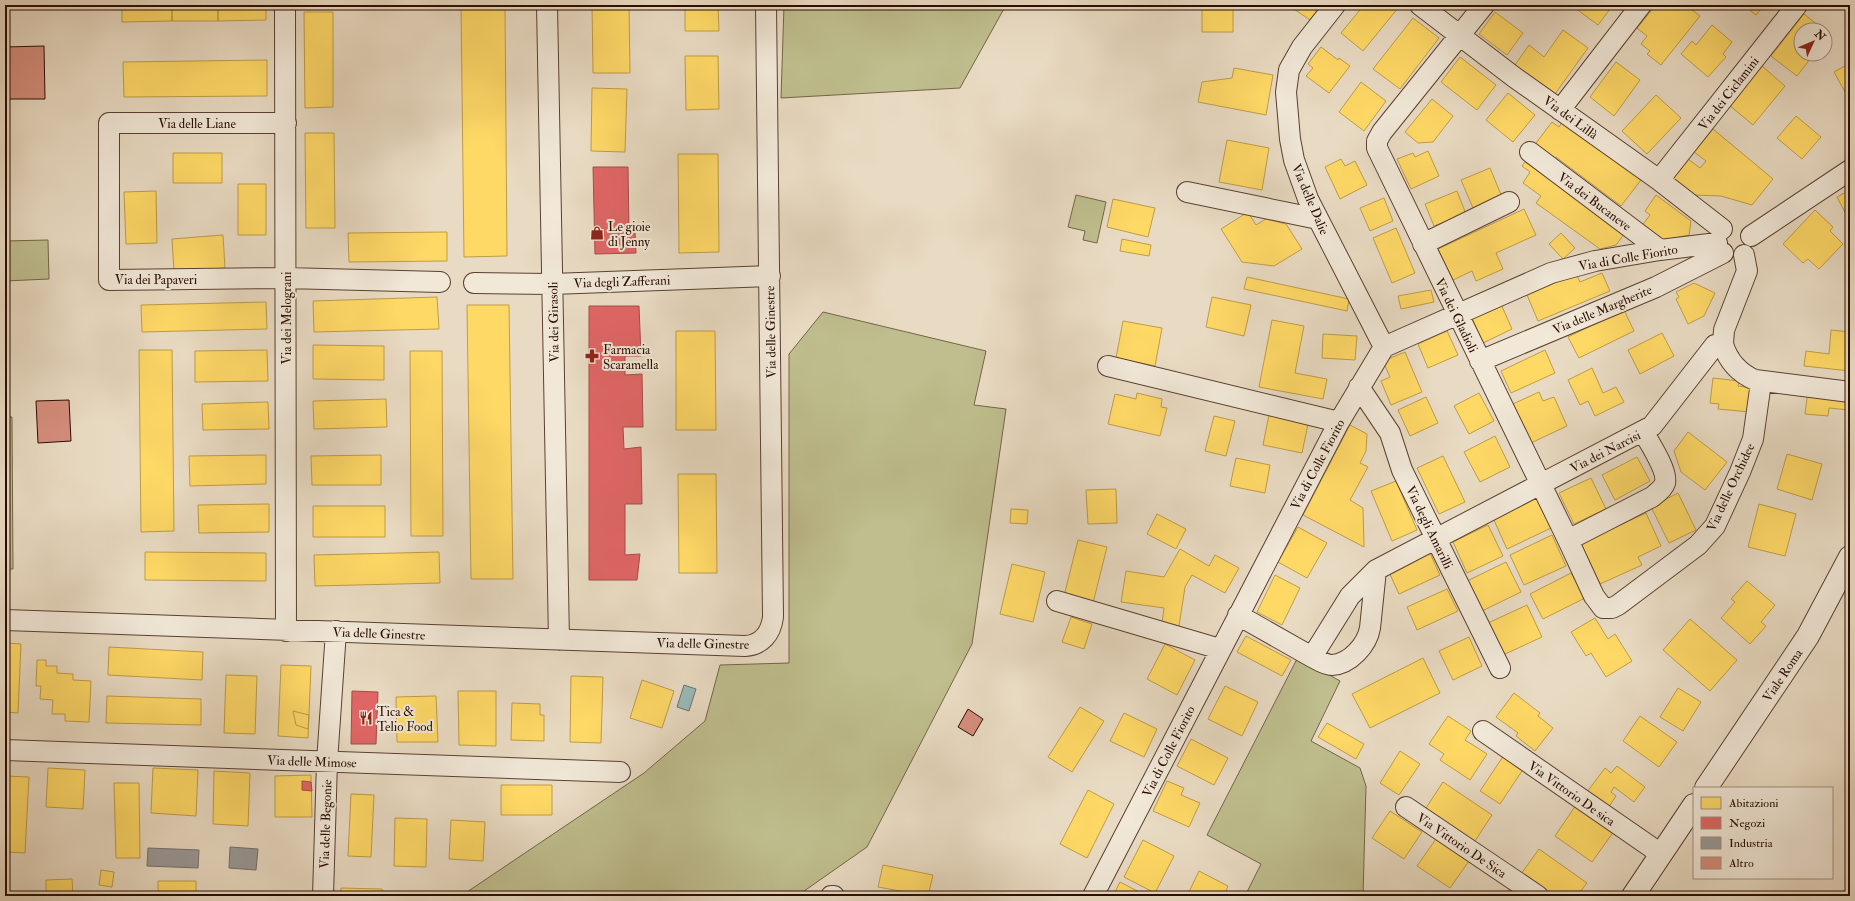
<svg xmlns="http://www.w3.org/2000/svg" width="1855" height="901" font-family="'IM FELL Double Pica',serif">
	<style>
		.green { fill: #bfbe8e; stroke: #746547 }
		.water { fill: #99bab9; stroke: #6d746f }
		.homes { fill: #ffd966; stroke: #bf9c47 }
		.shops { fill: #e06666; stroke: #a94b47 }
		.industry { fill: #999; stroke: #786f6b }
		.building { fill: #d68e7d; stroke: #2a0c00 }
		.lines { fill: none; stroke-linecap: round; stroke-linejoin: round }
		.minor-casing { stroke: #5a4031; stroke-width: 22 }
		.tertiary-casing { stroke: #5a4031; stroke-width: 24 }
		.minor { stroke: #f1e8d8; stroke-width: 20 }
		.tertiary { stroke: #f1e8d8; stroke-width: 22 }
		.labels { text-anchor: middle; stroke-width: 4; stroke-linejoin: round; paint-order: stroke }
		.street-label { font-size: 13px; fill: #2a0c00; stroke: #f1e8d8 }
		.poi-label { font-size: 13px; fill: #2a0c00; stroke: #f1e8d8; text-anchor: start }
	</style>
	<rect width="100%" height="100%" fill="#e9dbc3"/>
	<filter id="stains"><feTurbulence type="fractalNoise" baseFrequency=".005" numOctaves="4"/><feColorMatrix values="0 0 0 0 .2 0 0 0 0 .09 0 0 0 0 .02 0 0 0 .5 -.17"/></filter>
	<radialGradient id="worn" r=".72"><stop offset=".6" stop-color="#630" stop-opacity="0"/><stop offset="1" stop-color="#630" stop-opacity=".3"/></radialGradient>
	<path class="green" d="M784,5h222l-46,83 -179,10z
		M1076,195l30,7 -9,41 -14,-3 2,-9 -17,-4z
		M48,240l1,39 -44,2v-40z
		M823,312l163,39 -12,54 32,4 -34,235 -105,203 -70,49h-336l183,-123 61,-52 15,-56 69,-2v-309z
		M5,417h7l1,152h-8z
		M1298,657l42,24 -29,60 49,27 6,18 -3,110h-118l16,-32 -54,-29z"/>
	<path class="water" d="M684,685l12,4 -7,22 -12,-4z"/>
	<path class="homes" d="M122,5h50v16l-50,1z
		M172,5h46v16h-46z
		M218,5h48v15l-48,1z
		M349,5h98v3l-98,-1z
		M461,5h44l2,251 -43,1z
		M592,5h37l1,68h-37z
		M685,5h33l1,26h-34z
		M1202,5h31v27h-31z
		M1296,5h25l-11,15 -16,-11z
		M1364,5h31l3,3 -35,43 -22,-18z
		M1577,5h36l-15,20 -23,-17z
		M1656,5h30l14,11 -39,49 -14,-11 3,-3 -9,-7 6,-8 -10,-8z
		M1743,5h21l-8,10z
		M304,12h29v95l-28,1z
		M1495,12l28,21 -16,22 -28,-21z
		M1804,14l20,16h-23v24h13l-17,22 -26,-20z
		M1413,18l26,20 -39,51 -27,-20z
		M1712,25l20,17 -9,12 3,3 -18,20 -27,-23 11,-13 4,4z
		M1563,30l25,18 -33,46 -40,-29 14,-20 15,12z
		M1321,47l17,13 1,-2 11,8 -21,27 -23,-17 7,-8 -5,-4z
		M685,56h33l1,53 -33,1z
		M1460,57l36,28 -19,25 -36,-28z
		M267,60v36l-143,1 -1,-35z
		M1616,62l24,18 -26,36 -24,-19z
		M1850,63v38l-16,-29z
		M1762,66l23,20 -32,39 -24,-20z
		M1234,68l39,7 -7,40 -68,-13 4,-20 30,-4z
		M1361,82l25,19 -22,30 -25,-19z
		M592,88l35,1 -2,63 -34,-1z
		M1508,93l27,22 -22,27 -27,-22z
		M1656,95l25,23 -34,36 -25,-23z
		M1432,99l21,17 -20,26 -15,1 -13,-11z
		M1796,116l25,21 -19,22 -25,-21z
		M1563,121l78,59 -20,26 -65,-49 -4,5 -19,-15 19,-25 7,5z
		M1713,129l60,50 -21,26 -31,-9 -28,-1 -21,-17 16,-19 12,9 6,-7 -12,-9z
		M305,133h29l1,95h-29z
		M1227,140l42,8 -7,42 -43,-8z
		M1428,151l11,25 -28,13 -14,-30 16,-6 2,4z
		M173,153h49v30h-49z
		M678,154h40l1,98 -40,1z
		M1341,159l4,7 10,-5 12,24 -27,14 -15,-32z
		M1525,162l100,71 -9,12 -16,4 -64,-46 5,-7 -18,-13 7,-11 -8,-6z
		M1490,168l12,29 -29,11 -12,-28z
		M238,184h28v51h-28z
		M1850,190v32l-13,-25z
		M156,191l1,52 -31,1 -2,-52z
		M1457,191l9,23 -32,12 -9,-22z
		M1656,195l35,26 -2,14 -28,6 -20,-14 9,-12 -5,-4z
		M1384,198l9,23 -23,10 -10,-23z
		M1113,199l42,9 -7,29 -41,-10z
		M1524,209l12,26 -40,18 7,16 -27,12 -4,-10 -19,9 -15,-31z
		M1815,210l18,17 -3,4 13,13 -24,25 -11,-10 -5,4 -20,-19z
		M1248,212l8,13 10,-6 20,5 16,25 -28,17 -32,-4 -21,-33z
		M1396,228l19,45 -23,10 -19,-45z
		M447,232v29l-98,1 -1,-29z
		M1561,233l14,15 -12,11 -14,-15z
		M223,235l2,33 -51,4 -2,-33z
		M1122,239l29,6 -2,11 -29,-5z
		M1602,273l8,18 -72,30 -11,-26 49,-21 4,8z
		M1247,277l102,22 -2,12 -103,-22z
		M1694,283l21,10 -11,23 -16,8 -12,-25 3,-2 -3,-5z
		M1850,284v12l-5,-2z
		M1431,290l3,12 -33,7 -3,-13z
		M437,297l2,32 -125,3 -1,-31z
		M1212,297l39,8 -7,31 -38,-9z
		M266,302l1,27 -125,3 -1,-27z
		M1501,304l11,25 -29,14 -11,-25z
		M467,305h42l4,274h-42z
		M1624,310l10,21 -55,27 -11,-21z
		M1272,320l32,6 -9,47 32,6 -4,20 -64,-12z
		M1123,321l39,7 -7,38 -39,-8z
		M1831,330l19,2v39l-46,-5 2,-15 23,3z
		M676,331h39l1,99h-40z
		M1447,331l11,24 -30,13 -10,-24z
		M1662,333l12,23 -34,18 -12,-24z
		M1323,334l34,2 -2,24 -33,-2z
		M313,345l71,1v34l-71,-1z
		M139,350h33l2,181 -33,1z
		M267,350l1,31 -73,1v-31z
		M1545,350l10,23 -44,20 -10,-22z
		M410,351h32l1,185h-32z
		M1405,352l17,40 -31,13 -10,-24 9,-4 -7,-16z
		M1592,368l11,25 13,-6 8,15 -29,14 -7,-15 -8,4 -12,-25z
		M1713,378l26,3 -1,5 15,2 -3,24 -32,-3 1,-5 -9,-1z
		M1808,390l42,11 -1,9 -20,-2 -1,8 -23,-2z
		M1539,392l4,9 11,-4 13,29 -36,17 -18,-39z
		M1137,393l25,6 -1,8 6,1 -7,28 -52,-12 7,-30 21,5z
		M1479,393l15,28 -25,13 -15,-28z
		M1426,397l12,26 -28,13 -12,-26z
		M386,399l1,28 -73,2 -1,-28z
		M268,402l1,27 -66,1 -1,-26z
		M1269,415l39,9 -6,29 -39,-8z
		M1214,416l21,5 -9,35 -21,-5z
		M1350,425l17,9 -1,17 -6,12 8,4 -18,33 13,8 1,39 -61,-32z
		M1688,432l39,30 -22,28 -24,-18 -7,-21z
		M1495,436l15,31 -30,15 -16,-30z
		M1787,454l35,10 -10,36 -35,-11z
		M266,455v29l-76,2 -1,-30z
		M381,455v30h-69l-1,-29z
		M1443,456l22,46 -26,12 -22,-46z
		M1637,457l13,24 -35,19 -13,-25z
		M1236,458l34,7 -5,28 -35,-7z
		M678,474h38l1,99h-38z
		M1591,478l15,31 -32,15 -15,-31z
		M1396,481l21,49 -25,11 -21,-50z
		M1116,489l1,34 -29,1 -2,-34z
		M1678,493l18,37 -27,13 -18,-36z
		M1537,497l14,31 -44,21 -14,-31z
		M269,504v28l-70,1 -1,-28z
		M1759,504l37,10 -11,42 -37,-9z
		M313,506h72v31h-72z
		M1011,509l17,1 -1,14 -17,-1z
		M1646,513l15,33 -23,11 4,8 -42,19 -19,-41z
		M1157,514l29,15 -10,20 -29,-15z
		M1488,525l15,31 -36,17 -14,-31z
		M1298,527l29,16 -20,35 -29,-16z
		M1552,535l14,31 -42,19 -14,-30z
		M1078,540l29,7 -14,56 -29,-7z
		M1180,549l29,17 6,-11 24,13 -14,25 -33,-18 -7,12 -6,39 -17,-3 2,-15 -43,-6 5,-31 38,6z
		M1429,551l11,24 -41,19 -11,-24z
		M145,552l121,1v28l-121,-1z
		M439,552l1,31 -125,3 -1,-31z
		M1506,562l15,30 -39,19 -15,-30z
		M1012,564l33,8 -12,50 -33,-8z
		M1571,573l14,25 -42,21 -13,-25z
		M1275,575l25,13 -18,37 -25,-13z
		M1747,581l28,24 -14,17 5,4 -16,18 -29,-26 14,-16 -4,-3z
		M1447,589l11,22 -41,19 -10,-23z
		M1527,605l15,32 -39,18 -15,-32z
		M1071,617l21,7 -8,25 -22,-7z
		M1595,618l13,21 7,-5 17,27 -26,16 -15,-24 -5,3 -15,-24z
		M1690,619l47,41 -27,31 -47,-41z
		M1246,636l45,24 -9,16 -45,-24z
		M1469,637l13,29 -29,14 -14,-29z
		M5,643l16,1 -3,69 -13,-1z
		M1165,644l30,16 -18,35 -30,-16z
		M109,647l94,5 -1,28 -94,-5z
		M1423,658l17,35 -70,35 -18,-34z
		M37,660h9v6h11v7l16,1v6l18,1 -2,41 -24,-1v-7h-13l1,-14 -13,-1 1,-13h-5z
		M281,665l30,1 -3,72 -30,-2z
		M226,675l31,1 -2,58 -31,-1z
		M571,676l32,1 -2,66 -31,-1z
		M642,680l32,11 -12,37 -32,-10z
		M1225,686l33,16 -16,34 -34,-17z
		M1678,688l23,14 -18,29 -23,-14z
		M458,691h38v55l-37,-1z
		M1514,693l26,20 -2,3 15,12 -18,23 -19,-15 2,-3 -22,-16z
		M107,696l94,3v26l-95,-2z
		M436,696l2,46h-41l-1,-45z
		M512,703l28,1v11h4v26l-33,-1z
		M1080,707l24,14 -32,51 -24,-15z
		M293,711l16,4 -1,14 -12,-4z
		M1124,713l33,16 -13,28 -34,-16z
		M1448,716l23,15 -6,9 22,14 -17,26 -30,-20 4,-6 -15,-10z
		M1640,716l37,26 -18,25 -36,-26z
		M1327,723l37,21 -8,15 -38,-22z
		M1191,739l37,19 -14,27 -37,-19z
		M1400,751l20,13 -21,31 -19,-12z
		M1504,755l20,13 -24,36 -20,-13z
		M1617,766l28,21 -11,15 -20,-15 -3,5 5,4 -8,12 -21,-16 18,-24 6,5z
		M48,768l37,2 -2,39 -37,-2z
		M153,768l45,2 -2,46 -45,-3z
		M214,771l36,2 -2,53 -35,-2z
		M311,775l1,42h-37v-41z
		M5,776l24,1 -4,76 -20,-1z
		M1167,781l17,7 -3,7 19,8 -11,24 -36,-16z
		M1443,782l49,33 -17,26 -49,-33z
		M114,783h25l1,75h-24z
		M501,785h51v30h-51z
		M1088,790l26,14 -27,54 -27,-14z
		M351,794l23,1 -3,62 -23,-1z
		M1576,805l38,26 -22,31 -37,-26z
		M1390,811l32,21 -18,27 -32,-21z
		M395,818l32,1 -1,48 -32,-1z
		M451,820l34,2 -2,39 -34,-2z
		M1436,839l33,22 -19,27 -33,-22z
		M1143,840l31,16 -19,37 -31,-16z
		M1539,849l48,34 -10,13h-24l-32,-22z
		M883,865l50,10 -5,21 -50,-9z
		M101,870l13,2 -2,15 -13,-2z
		M1199,871l29,15 -4,10h-37z
		M72,879l1,17h-27v-16z
		M158,881h38v15h-38z
		M1120,882l27,14h-34z
		M1512,885l15,11h-23z
		M341,888l41,1v7h-41z"/>
	<path class="shops" d="M593,167h35l1,65h6l1,21 -41,1z
		M589,306h50l2,50h-16v19l17,-1 1,53h-20l1,22 17,-2 1,57h-17v51l15,-1 -3,26h-48z
		M352,691l26,1 -2,52h-25z
		M302,781l9,1 1,9 -10,-1z"/>
	<path class="industry" d="M230,847l28,2 -2,21 -27,-2z
		M148,848l51,2 -1,18 -51,-2z"/>
	<path class="building" d="M44,46l1,53h-40v-52z
		M69,400l2,41 -33,2 -2,-42z
		M968,709l15,10 -10,17 -15,-9z"/>
	<g class="lines">
		<g class="minor-casing">
			<path id="minor" d="M285,5l1,626
				M547,5l12,635
				M1335,5l-33,42 -13,23 -3,22 4,47 4,21 14,39 76,148
				M1420,5l94,72 145,103 63,49
				M1484,5l-102,127 -5,9v7l191,392 26,56 9,12h9l6,-3 80,-60 17,-19 25,-54 13,-33 8,-57
				M1560,110l81,-105
				M286,123h-177v157l177,-2 154,4
				M1530,152l130,98
				M1659,180l138,-175
				M1187,192l131,27
				M1751,236l99,-66
				M1423,244l86,-42
				M474,283l78,1 218,-8
				M1723,344c5,17 16,29 32,36l95,12
				M1480,361l176,-74 67,-34
				M1108,366l231,56
				M1359,387l31,46 12,37 98,198
				M1568,540l84,-43c5,-4 11,-8 13,-14 3,-13 -16,-40 -22,-52
				M1376,570l-6,58c-3,17 -20,36 -38,37 -7,0 -14,-5 -20,-8l38,-61 26,-26 276,-144 63,-81 8,-1 1,-14 23,-59 -3,-16
				M1057,601l163,48
				M1238,615l74,42
				M5,620l740,26c17,-1 26,-13 28,-29l-7,-612
				M1483,731l178,123
				M5,750l615,22
				M1406,807l132,89
				M323,896l4,-134 9,-131
				M831,896h3
				M1093,896l246,-474 45,-75 167,-74 44,-12 65,-11 57,-7"/>
		</g>
		<g class="tertiary-casing">
			<path id="tertiary" d="M1706,788l102,-152 42,-79
				M1633,896l61,-91"/>
		</g>
		<use href="#minor" class="minor"/>
		<use href="#tertiary" class="tertiary"/>
	</g>
	<defs>
		<g id="shop-bare" transform="scale(1.08)"><path d="M-5-2.5h2.3a2.7 3.5 0 0 1 5.4 0H5L5.5 6h-11ZM-1.5-2.5h3a1.5 2.3 0 0 0-3 0Z" fill="#8f2418" stroke="#f1e8d8" stroke-width="2.5" paint-order="stroke"/></g>
		<g id="pharmacy-bare" transform="scale(1.08)"><path d="M-2-6h4v4h4v4h-4v4h-4v-4h-4v-4h4Z" fill="#8f2418" stroke="#f1e8d8" stroke-width="2.5" paint-order="stroke"/></g>
		<g id="restaurant-bare" transform="scale(1.08)"><path d="M-5-6h1v4h1v-4h1v4h1v-4h1v5L-1.5 .5V6h-2V.5L-5-1ZM5-6V6H3V1.5H1.5Q1.5-4 5-6Z" fill="#8f2418" stroke="#f1e8d8" stroke-width="2.5" paint-order="stroke"/></g>
	</defs>
	<g fill-rule="evenodd">
		<use href="#shop-bare" x="597" y="233"/>
		<use href="#pharmacy-bare" x="592" y="356"/>
		<use href="#restaurant-bare" x="366" y="718"/>
	</g>
	<g class="labels">
		<g class="street-label">
			<text transform="translate(1728 93) rotate(-52)" y="5">Via dei Ciclamini</text>
			<text transform="translate(1571 117) rotate(36)" y="5">Via dei Lillà</text>
			<text x="197" y="128">Via delle Liane</text>
			<text transform="translate(1311 199) rotate(67)" y="5">Via delle Dalie</text>
			<text transform="translate(1595 201) rotate(37)" y="5">Via dei Bucaneve</text>
			<text transform="translate(1628 257) rotate(-10)" y="5">Via di Colle Fiorito</text>
			<text x="156" y="284">Via dei Papaveri</text>
			<text transform="translate(622 281) rotate(-2)" y="5">Via degli Zafferani</text>
			<text transform="translate(1602 309) rotate(-23)" y="5">Via delle Margherite</text>
			<text transform="translate(1457 315) rotate(64)" y="5">Via dei Gladioli</text>
			<text transform="translate(286 318) rotate(-90)" y="5">Via dei Melograni</text>
			<text transform="translate(553 322) rotate(-91)" y="5">Via dei Girasoli</text>
			<text transform="translate(770 332) rotate(-91)" y="5">Via delle Ginestre</text>
			<text transform="translate(1605 451) rotate(-27)" y="5">Via dei Narcisi</text>
			<text transform="translate(1317 464) rotate(-62)" y="5">Via di Colle Fiorito</text>
			<text transform="translate(1730 487) rotate(-65)" y="5">Via delle Orchidee</text>
			<text transform="translate(1430 527) rotate(64)" y="5">Via degli Amarilli</text>
			<text transform="translate(379 633) rotate(2)" y="5">Via delle Ginestre</text>
			<text transform="translate(703 643) rotate(1)" y="5">Via delle Ginestre</text>
			<text transform="translate(1782 675) rotate(-56)" y="5">Viale Roma</text>
			<text transform="translate(1168 751) rotate(-63)" y="5">Via di Colle Fiorito</text>
			<text transform="translate(312 761) rotate(2)" y="5">Via delle Mimose</text>
			<text transform="translate(1572 793) rotate(35)" y="5">Via Vittorio De sica</text>
			<text transform="translate(325 824) rotate(-88)" y="5">Via delle Begonie</text>
			<text transform="translate(1462 845) rotate(34)" y="5">Via Vittorio De Sica</text>
		</g>
		<g class="poi-label">
			<text x="608" y="231">Le gioie<tspan x="608" dy="15">di Jenny</tspan></text>
			<text x="603" y="354">Farmacia<tspan x="603" dy="15">Scaramella</tspan></text>
			<text x="377" y="716">Tica &amp;<tspan x="377" dy="15">Telio Food</tspan></text>
		</g>
	</g>
	<rect width="1855" height="901" fill="none" stroke="#e9dbc3" stroke-width="20"/>
	<rect x="6" y="6" width="1843" height="889" fill="none" stroke="#2a0c00" stroke-width="2"/>
	<rect x="10" y="10" width="1835" height="881" fill="none" stroke="#2a0c00"/>
	<rect x="1693" y="787" width="140" height="92" fill="#f1e8d8" stroke="#a19082"/>
	<rect x="1701" y="797" width="20" height="12" fill="#ffd966" stroke="#a19082"/>
	<text x="1729" y="807" font-size="12" fill="#2a0c00">Abitazioni</text>
	<rect x="1701" y="817" width="20" height="12" fill="#e06666" stroke="#a19082"/>
	<text x="1729" y="827" font-size="12" fill="#2a0c00">Negozi</text>
	<rect x="1701" y="837" width="20" height="12" fill="#999999" stroke="#a19082"/>
	<text x="1729" y="847" font-size="12" fill="#2a0c00">Industria</text>
	<rect x="1701" y="857" width="20" height="12" fill="#d68e7d" stroke="#a19082"/>
	<text x="1729" y="867" font-size="12" fill="#2a0c00">Altro</text>
	<g transform="translate(1813 42) rotate(46)"><circle r="19" fill="#f1e8d8" stroke="#a19082"/>
	<path d="M0-3L7 15L0 10L-7 15Z" fill="#8f2418"/>
	<text y="-6" font-size="11" font-weight="bold" text-anchor="middle" fill="#2a0c00">N</text>
	</g>
	<rect width="100%" height="100%" filter="url(#stains)"/>
	<rect width="100%" height="100%" fill="url(#worn)"/>
</svg>
